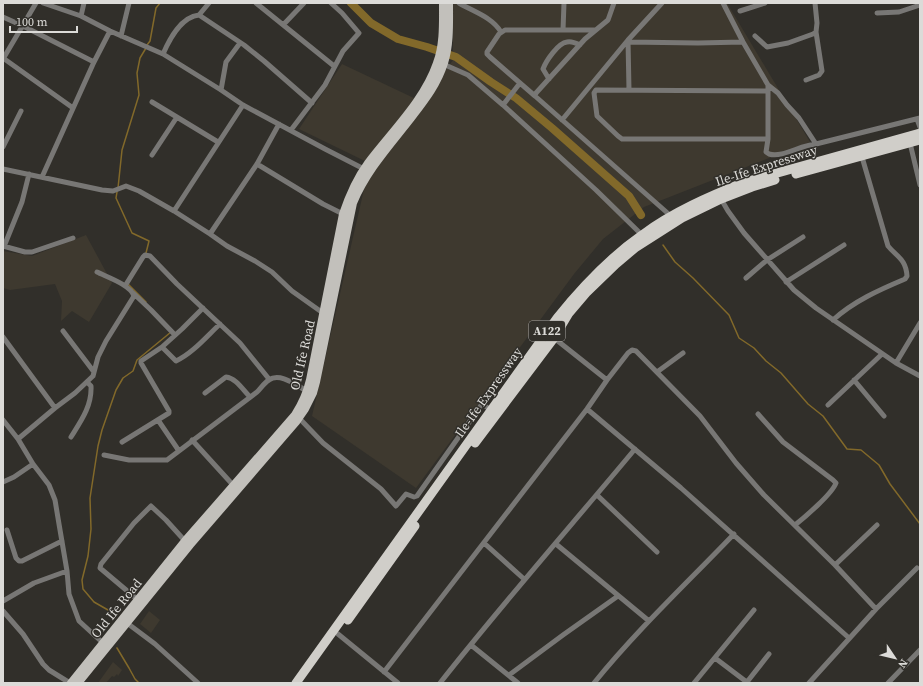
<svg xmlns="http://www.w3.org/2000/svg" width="923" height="686" font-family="'Source Serif 4',serif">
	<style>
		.built { fill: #3e392f }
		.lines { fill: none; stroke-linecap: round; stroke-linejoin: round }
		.stream { stroke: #82692a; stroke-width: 1.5 }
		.river { stroke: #82692a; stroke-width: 8 }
		.minor { stroke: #787775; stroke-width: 5 }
		.primary { stroke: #c2c0bb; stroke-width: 8 }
		.trunk { stroke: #d0cec9; stroke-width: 9 }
		.labels { text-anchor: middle; stroke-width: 3; stroke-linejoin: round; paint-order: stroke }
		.shield { fill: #312f2a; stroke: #a9a7a4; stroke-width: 1 }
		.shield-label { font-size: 12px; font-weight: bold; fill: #dcdbd8 }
		.street-label { font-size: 13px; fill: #dcdbd8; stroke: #312f2a }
	</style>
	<rect width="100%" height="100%" fill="#312f2a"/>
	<path class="built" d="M453,3h274l83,139 -166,65 -41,32 -29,35 -158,214 -104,-72 53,-231 88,-125z
		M342,64l74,35 -49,63 -68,-33z
		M86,235l26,48 -23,39 -17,-11 -11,10 1,-20 -7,-17 -45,6 -7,-2v-37l29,5z
		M149,611l11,9 -9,13 -11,-9z
		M113,662l9,8 -4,6 -1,-2 -3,3 -2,-1 -6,7h-8z"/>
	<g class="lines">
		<path class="stream" d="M147,45l3,-4 6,-33 4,-5
			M118,188l4,-38 17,-55 -2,-22 3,-15 6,-10
			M117,192l-1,6 16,35 17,8 -3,12
			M663,245l12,17 18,16 36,37 10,23 15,10 12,13 15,12 27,31 15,12 24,33 14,1 18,15 11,19 30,40
			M128,284l18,18
			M115,614l-21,-12 -11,-13 -1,-9 6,-24 3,-27 -1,-31 8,-52 4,-16 14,-40 7,-12 10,-7 4,-11 34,-28
			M117,648l12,20 6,11 4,4"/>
		<path class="river" d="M351,3l20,20 27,16 29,8 29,10 35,25 25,16 36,30 77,68 12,19"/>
		<path class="minor" d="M43,3l38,13 29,15 53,23 58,36 22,15 82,44 39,20
			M256,3l78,63
			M459,3c15,9 33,14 42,29
			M564,3l-1,27h32
			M614,3l-6,17 -23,19 -49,54 -1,3 137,121
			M723,3l20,39 25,43v54l-2,13 3,2c14,4 31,-9 47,-10l104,-26
			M740,11l25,-8
			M877,13l22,-1 21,-7
			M199,15l45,30 20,16 48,42
			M81,16l3,-13
			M3,17l20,9 71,36
			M284,24l20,-21
			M121,36l8,-33
			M755,36l12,11 21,-4 25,-9 3,-2 1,-9 -2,-20
			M628,40l1,50
			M628,42l70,1 45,-1
			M163,54c7,-16 18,-37 36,-39l10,-12
			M3,58l70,50
			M3,59l33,-56
			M443,64l25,11 35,30 93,85 46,45
			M549,79l-6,-10c3,-8 15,-26 24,-27 4,-1 9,1 13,3
			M806,80l13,-5 3,-4 -6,-39
			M768,85l10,8 9,12 12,13 17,26
			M221,90l5,-28 14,-19
			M535,96l-45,-39 -3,-3v-2l12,-18 6,-4h58
			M152,102l66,40
			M503,105l17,-22
			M917,119l3,8
			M562,120l66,-80 34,-37
			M291,130l34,-45 18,-34 16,-18 -17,-20 -11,-10
			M768,139h-146l-4,-3 -21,-20 -3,-23 2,-3 172,1
			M910,143l10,42
			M3,147l18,-36
			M152,155l25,-38
			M257,164l66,40 20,10
			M3,169l99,21 11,1 13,-5 13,5 35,20 36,23 17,12 28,15 17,11 20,19 31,22
			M29,174l-7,28 -17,42 -2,2 22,6h7l41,-14
			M42,177l52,-115 16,-31
			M721,199l7,12 16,22 50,57 22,18 80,55 24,13
			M174,211l69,-106
			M210,234l47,-70 22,-40
			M746,278l21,-18 36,-23
			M786,282l58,-37
			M125,286l18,-29 2,-2 5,1 27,28 63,59 29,36
			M133,293l18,17 24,25
			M833,320c21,-19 46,-30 72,-41l2,-3c-1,-17 -10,-19 -19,-30l-26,-89
			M63,331l31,41
			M3,337l52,71
			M554,338l53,42
			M162,347l20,-18 21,-21
			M896,363l24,-40
			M657,372l26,-19
			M854,380l30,36
			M205,393l21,-16c10,1 17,13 24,20
			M828,405l54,-51
			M587,409l94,79 168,150
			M758,414l25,28 50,38 3,3c-4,11 -31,34 -41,42
			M299,418l24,25 58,46 15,17 10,-12 8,3 3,-1 65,-92 9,6
			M3,420l15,19 15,25 16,21 6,15 4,24 8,47 2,23 10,27 24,22
			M158,420l21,31
			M71,437c10,-16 21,-31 20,-51l-4,-4
			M18,439l37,-31 20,-15 18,-17 5,-19 8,-16 28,-45c-3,-11 -27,-19 -37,-24
			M192,440l41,45
			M122,442l47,-29v-2l-28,-48v-2l21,-14 14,14c17,-8 31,-25 44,-37
			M104,455l25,5h38l90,-68c4,-4 7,-9 12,-12 11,-8 28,6 38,11
			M3,482l11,-5 19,-13
			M597,495l60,57
			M7,530l9,28 3,3h3l40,-20
			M484,543l40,36
			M556,544l93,77
			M835,565l42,-40
			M138,600l-38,-32 1,-4 33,-41 17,-17 15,14 19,21
			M3,601l31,-18 33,-12
			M3,611l20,23 20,30 6,6 21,13
			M127,623l28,21 43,39
			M338,634l60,49
			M471,645l47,38
			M715,658l33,25
			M384,672l203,-263 20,-29 21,-27 4,-3 4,1 64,65 36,47 28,32 71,70 41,44
			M509,675l54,-40 55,-39
			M747,682l22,-28
			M440,683c63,-80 130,-156 195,-234
			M594,683c43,-53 93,-100 140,-149
			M694,683l60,-73
			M809,683l67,-74 41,-41
			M888,683l32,-33"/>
		<path class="primary" d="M71,683l114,-142 110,-126c7,-11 12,-22 15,-35l33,-166c6,-18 14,-36 25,-51 24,-32 56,-62 69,-100 7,-19 6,-40 6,-60
			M78,683l112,-138 106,-123 9,-13 8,-16 3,-11 37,-179c13,-32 37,-58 58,-85 13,-17 26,-33 33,-55 6,-19 5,-40 5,-60"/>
		<path class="trunk" d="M796,174l124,-34
			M475,443l79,-105 15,-25 17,-20 30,-29 19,-16 47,-30 39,-19 31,-12 23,-7
			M348,620l67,-94
			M296,683l261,-365c25,-31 52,-60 85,-83 31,-23 68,-39 103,-53l175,-49"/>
	</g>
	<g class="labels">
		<rect class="shield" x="529" y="321" width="36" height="20" rx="3"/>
		<g class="shield-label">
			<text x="547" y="335">A122</text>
		</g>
		<g class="street-label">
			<text transform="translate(766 165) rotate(-18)" y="5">Ile-Ife Expressway</text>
			<text transform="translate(302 355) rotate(-77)" y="5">Old Ife Road</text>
			<text transform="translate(488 392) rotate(-55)" y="5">Ile-Ife Expressway</text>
			<text transform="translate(116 608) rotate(-51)" y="5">Old Ife Road</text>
		</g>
	</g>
	<rect width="923" height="686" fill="none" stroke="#dcdbd8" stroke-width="8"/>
	<g transform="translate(895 658) rotate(125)" stroke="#312f2a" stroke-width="3" paint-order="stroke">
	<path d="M0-3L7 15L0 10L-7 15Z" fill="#dcdbd8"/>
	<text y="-6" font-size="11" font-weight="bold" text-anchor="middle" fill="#dcdbd8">N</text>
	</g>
	<path d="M10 26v6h67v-6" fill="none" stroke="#dcdbd8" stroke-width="2"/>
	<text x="16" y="26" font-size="12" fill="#dcdbd8" stroke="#312f2a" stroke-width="3" paint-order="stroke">100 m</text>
</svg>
